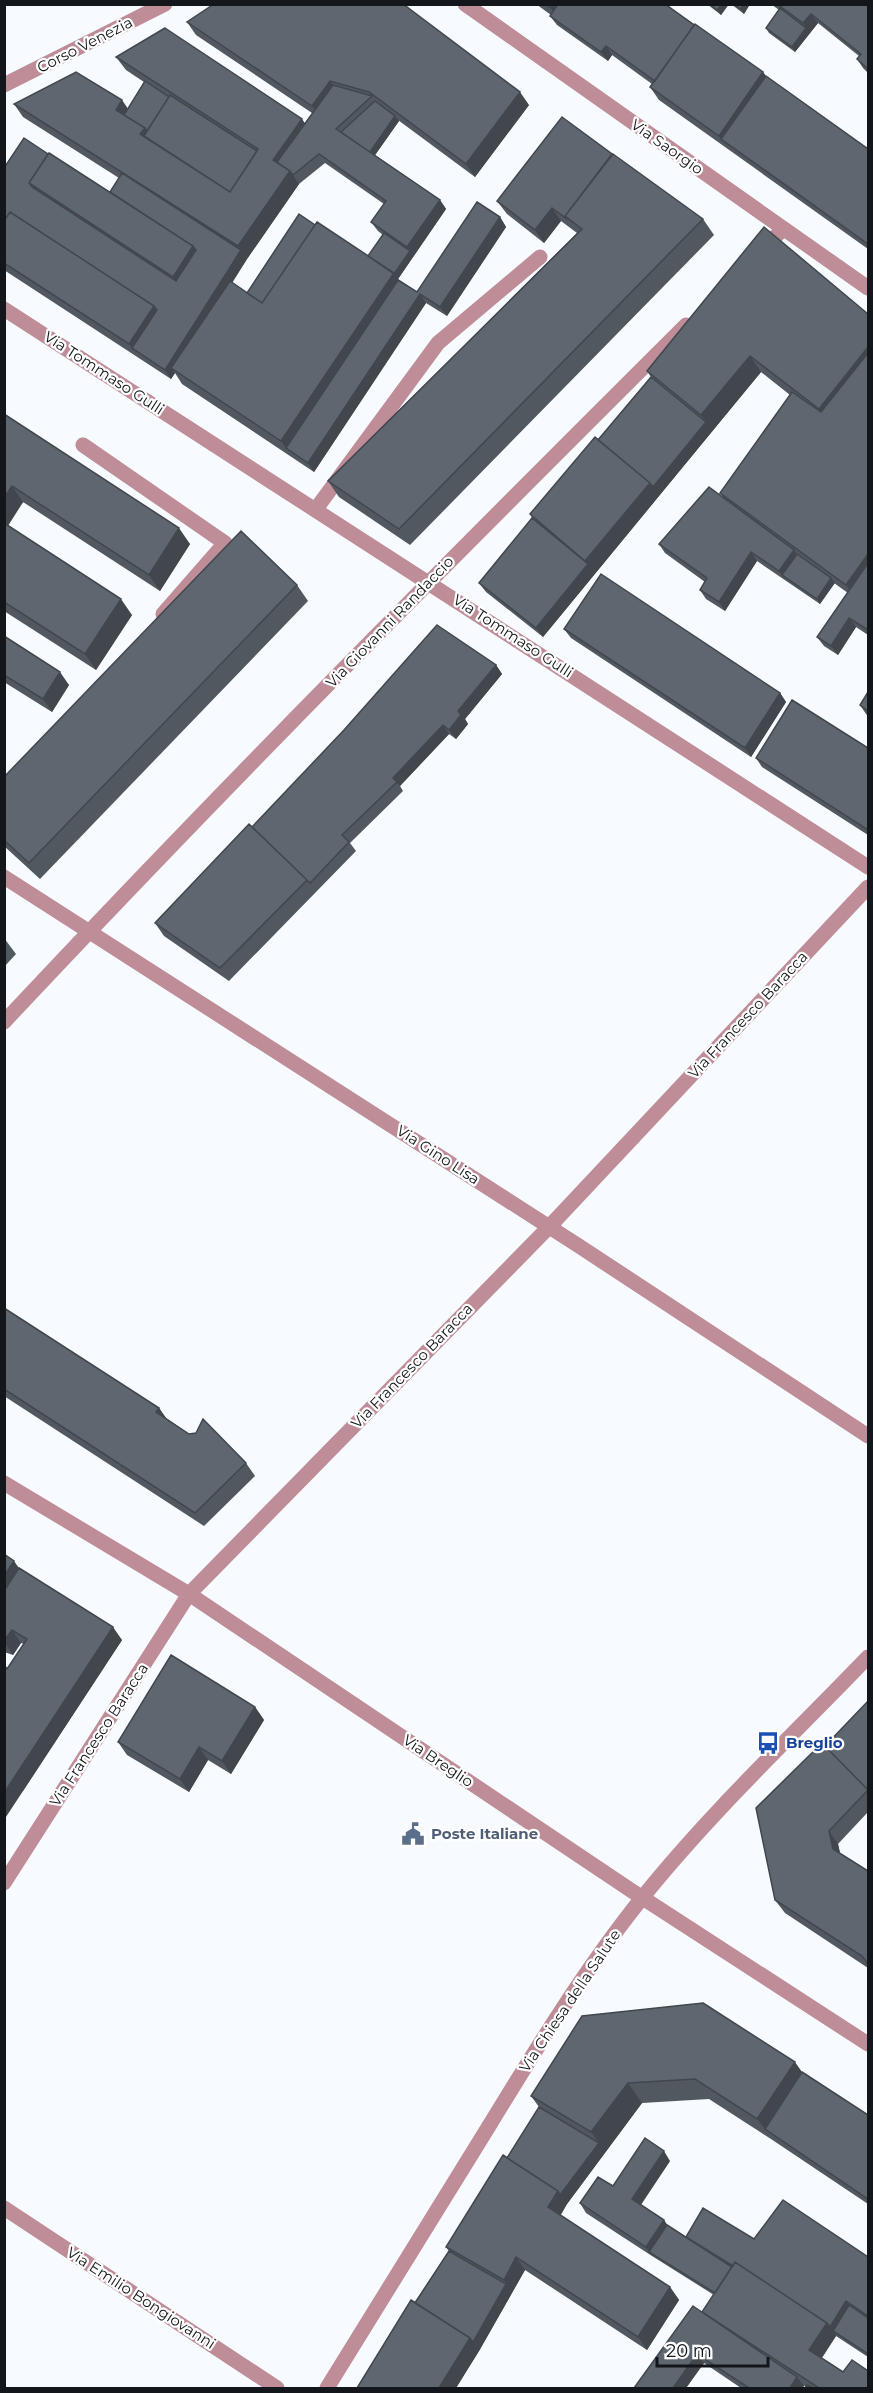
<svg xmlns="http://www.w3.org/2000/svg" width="873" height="2393" font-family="Montserrat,sans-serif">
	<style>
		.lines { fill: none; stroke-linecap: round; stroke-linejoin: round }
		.service { stroke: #be8d98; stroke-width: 15 }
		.minor { stroke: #be8d98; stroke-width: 15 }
		.tertiary { stroke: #be8d98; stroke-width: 15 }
		.wall { fill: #51585f; fill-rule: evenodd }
		.shaded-wall { fill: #42474e }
		.building { fill: #5e666f; stroke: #42474e; stroke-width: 1.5 }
		.labels { text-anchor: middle; stroke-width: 4.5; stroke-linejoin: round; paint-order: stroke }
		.street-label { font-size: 15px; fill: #13161a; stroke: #fff }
		.transit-label { font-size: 15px; font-weight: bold; fill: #164399; stroke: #fff; text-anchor: start }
		.service-label { font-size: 15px; font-weight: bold; fill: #4e5e75; stroke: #fff; text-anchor: start }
	</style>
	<rect width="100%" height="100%" fill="#f7fafe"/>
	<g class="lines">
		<path class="service" d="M83,445l142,98 -62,71
			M316,509l122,-166 102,-86"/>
		<path class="minor" d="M465,4l403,284
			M4,85l161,-81
			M763,249l20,-20
			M4,309l864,558
			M4,877l575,369 289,190
			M4,1022c222,-237 452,-468 682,-697
			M4,1883l185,-289 360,-367 319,-340
			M4,2208l273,180"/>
		<path class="tertiary" d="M4,1483l185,111 443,297 236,153
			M327,2388c54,-87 108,-174 162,-262 47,-77 96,-157 153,-228 69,-86 150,-162 226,-241"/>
	</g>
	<path class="wall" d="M536,4h129l98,68 3,4 102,73v100l-209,-149 -9,-13 2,-3 -40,-29 -4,6 -51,-36 -7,-9 1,-1z
		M707,4h22l-8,11z
		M731,4h19l-6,10z
		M771,4h97v69l-5,-5 -6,-9 2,-3 -41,-33 -23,29 -26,-19 -3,-5 13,-18z
		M187,22l342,83 -54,72 -77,-57 1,1 -24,34 65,45 6,9 -48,70 19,13 83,-75 6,10 -59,89 -21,-13 -112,169 -132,-88 -7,-11 -4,6 -167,-109v-102l44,-14 62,38 9,-14 -96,-61 -9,-13 114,5 16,-27 -18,-12 -10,-13 189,66 7,-10 -116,-78zM325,163l59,41 -13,18 7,9 5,4 -15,21 -121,37 -15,-10 15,-24 52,-75z
		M612,154l91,65 11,16 -304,310 -71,-48 -11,-16 249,-248 -16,-12 -17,22 -37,-29 -10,-13z
		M868,314v321l-12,-8 -18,28 -14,-9 -7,-9 31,-44 -14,-10 -14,21 -63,-43 -32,50 -19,-12 -6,-9 5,-8 -40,-29 -6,-9 64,-47 -3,-4 70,-98 -29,-23 -218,265 -57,-45 -7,-9 53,-65 -2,-4 68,-74 53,-63 -4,-6z
		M4,414l186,130 -30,47 -137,-89 -15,24 124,89 -36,55 -92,-59z
		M297,585l11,16 -268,278 -36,-33v-69z
		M564,629l216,64 6,9 -35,55 -180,-119z
		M4,636l65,49 -17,27 -48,-30z
		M496,665l6,9 -37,45 3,5 -12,15 -7,-5 -49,52 3,5 -53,52 6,8 -127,130 -65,-45 -9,-13 97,-96z
		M868,692v24l-2,-2 -6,-9z
		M868,748v87l-106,-68 -6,-9z
		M4,938l12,16 -12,13z
		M4,1308l155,100 7,10 23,16 57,29 9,13 -51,50 -200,-130z
		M4,1554l15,14 103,72 -99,151 -16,-122 17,-25 -3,-1 -8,12 -9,-3z
		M868,1701v111l-30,32 2,9 28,18v97l-83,-55 -10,-13 50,-154z
		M255,1707l9,13 -33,54 -23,-14 -19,32 -62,-37 -9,-13z
		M582,2016l220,56 66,43v89l-97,-65 -62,-40 -67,4 -75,101 -7,11 110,72 9,13 -32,50 -122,-80 -46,81 -23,37h-99l92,-137 -3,-4 61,-89 32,-51 -8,-11z
		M670,2161l-29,44 23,15 3,5 20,13 67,1 114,18v100l-32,-21 -14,22 46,30h-63l1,-1 -3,-2 1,1 -2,2h-61l-37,-25 -18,25h-52l69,-76 11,-17 -62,-39 -66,-43 -6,-10 33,-17z"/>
	<path class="shaded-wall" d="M553,4h18l-11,17 -9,-13z
		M722,4h7l-8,11 -4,-5z
		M743,4h7l-6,10 -3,-5z
		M811,14l7,9 -23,29 -3,-5 14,-19 -3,-5z
		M606,46l6,9 -4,6 -7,-9z
		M763,72l9,13 -51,54 7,10 -9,-13z
		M330,81l9,13 -18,25 -9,-13z
		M520,92l9,13 -54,72 -9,-13z
		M122,100l9,13 -5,8 -10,-11z
		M395,116l4,5 -26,37 -4,-4z
		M302,119l9,13 -35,31 -3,-3z
		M145,128l5,8 2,7 -12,-9z
		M290,171l9,13 -52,75 -71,112 -5,-3 4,5 -4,6 -6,-9 76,-120 -3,-4z
		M440,200l6,9 -48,70 7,10 -119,159 -5,-7 113,-168 16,-22 -3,-4z
		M552,208l9,13 -17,22 -9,-13z
		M500,217l6,10 -59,89 -7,-9z
		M193,246l9,13 -20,31 -9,-13z
		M420,294l6,9 -112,169 -6,-9z
		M154,306l9,13 -31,29 -3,-4z
		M868,347v30l-38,48 -11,-16z
		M750,356l11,16 -218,265 -7,-9 52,-64 -3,-3 65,-78 56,-61 -5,-7z
		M12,486l11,16 -19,29v-33z
		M179,528l11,16 -30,47 -11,-16z
		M794,550l6,9 -18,16 -3,-4z
		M751,552l6,9 -32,50 -6,-9z
		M868,554v26l-13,18 -9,-13z
		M831,578l4,5 -15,21 -3,-5z
		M121,599l11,16 -36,55 -11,-16z
		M849,618l7,9 -18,28 -7,-9z
		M496,665l6,9 -37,45 3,5 -12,15 -7,-9 9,-19z
		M60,672l9,13 -17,27 -9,-13z
		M780,693l6,9 -35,55 -6,-9z
		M443,725l6,9 -49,52 -7,-8z
		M159,1408l9,13 -12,-9z
		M14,1561l14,20 -24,37v-42z
		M113,1627l9,13 -118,180v-27z
		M12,1630l9,13 -8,12 -9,-13z
		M255,1707l9,13 -33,54 -9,-13z
		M199,1747l9,13 -19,32 -9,-13z
		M829,1831l9,13 4,18 -9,-13z
		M795,2062l14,20 -44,47 -8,-10z
		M628,2083l14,20 -75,101 -9,16 -10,-13 10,-16 41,-48 -8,-11z
		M664,2151l6,10 -32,47 -6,-9z
		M664,2220l6,9 -21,23 -3,-5z
		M516,2257l9,13 -46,81 -6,-9 33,-58 -2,-4z
		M670,2287l9,13 -32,50 -9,-13z
		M846,2301l7,9 -20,21 3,5 -18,27 -9,-13 18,-27z
		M470,2338l9,13 -23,37h-17z
		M697,2354l7,9 -18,25h-13z
		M797,2377l7,9 -2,2h-12z"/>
	<path class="building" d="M214,4h189l117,88 -54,72 -97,-72 -39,-11 -18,25 -125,-84z
		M546,4h7l-2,4z
		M558,4h107l29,21 -39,56 -49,-35 -5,6 -51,-36z
		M709,4h13l-5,6z
		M734,4h9l-2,5z
		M777,4h91v65l-11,-10 4,-5 -50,-40 -8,9z
		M780,8l26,20 -14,19 -26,-19z
		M695,24l68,48 -44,64 -69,-49z
		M165,28l137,91 -29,41 17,11 -52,75 -224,-142 62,-32 46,28 -6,10 29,18 -5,6 90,58 28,-43 -142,-92z
		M766,76l102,73v95l-147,-105z
		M145,81l24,16 -22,34 -2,-3 -21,-13z
		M333,85l39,11 -36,33 104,71 -33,47 -36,-25 15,-21 -67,-47 -26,21 -3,-4 -13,-9z
		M170,95l87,56 -27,41 -86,-56z
		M375,101l20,15 -25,36 -29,-20z
		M562,117l50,37 -47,62 2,3 -15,-11 -17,22 -38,-29z
		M24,138l24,16 -19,29 3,4 144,94 20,-31 -3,-4 -83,-54 12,-19 119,77 -76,120 -33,-22 25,-38 -3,-4 -144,-94 -6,9v-53z
		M49,153l144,93 -20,31 -144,-94z
		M613,154l90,65 -304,310 -71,-48 254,-252 -17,-13z
		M477,202l23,15 -60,90 -20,-13 -112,169 -22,-15 112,-168 19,12z
		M10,212l144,94 -25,38 -125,-81v-42z
		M299,214l16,11 -53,78 -15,-10z
		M317,222l77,51 -113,168 -110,-73 59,-87 32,22z
		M764,227l104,87v33l-49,62 -69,-53 -49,59 -54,-44z
		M384,233l26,18 -16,23 -26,-18z
		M868,353v201l-22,31 -126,-92 72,-101 29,20z
		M651,377l55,45 -53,65 -3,-4 -52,-43z
		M4,414l175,114 -30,47 -137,-89 -8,12z
		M595,437l55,46 -65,78 -55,-47z
		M709,487l85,63 -15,21 -28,-19 -32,50 -19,-12 7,-12 -48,-34z
		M532,518l56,46 -52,64 -57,-45z
		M4,523l117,76 -36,55 -81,-52z
		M241,531l56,54 -268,278 -25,-23v-63z
		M797,554l34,24 -14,21 -35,-24z
		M868,563v67l-19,-12 -18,28 -14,-9z
		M601,574l179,119 -35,55 -181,-119z
		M437,625l59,40 -38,46 3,4 -12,15 -6,-5 -50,53 4,4 -55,53 7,7 -39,41 -3,-3 -55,-53 92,-97z
		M4,636l56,36 -17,27 -39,-24z
		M868,692v19l-8,-6z
		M792,700l76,48v82l-112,-72z
		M249,824l58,56 -87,88 -65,-45z
		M4,1308l155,100 -3,4 33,22 7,-1 7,-14 43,44 -51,50 -191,-124z
		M4,1554l10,7 -10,15z
		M19,1568l94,59 -109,166v-128l3,4 20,-30 -15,-9 -8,11v-50z
		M171,1655l84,52 -33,54 -23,-14 -19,32 -62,-37z
		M868,1701v89l-43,-44z
		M822,1743l46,47 -39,41 4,18 35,22v93l-6,-8 -87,-56 -19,-92z
		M703,2003l92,59 -38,57 -62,-40 -67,4 -37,49 -60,-36 51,-80z
		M802,2072l66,43v84l-103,-70z
		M539,2107l60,36 -39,52 -2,-4 -51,-33z
		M645,2138l19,13 -32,48 32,21 -18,27 -66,-44 18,-26 15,9z
		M503,2155l55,36 -10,16 122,80 -32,50 -122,-80 -12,23 -58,-33z
		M783,2200l85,57v59l-22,-15 -16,26 -3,-4 -92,-61 -2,4 -47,-29 17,-29 51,31z
		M667,2225l65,42 -17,26 -66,-41z
		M449,2251l57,33 -33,58 -3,-4 -55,-35z
		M735,2262l92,61 -18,27 34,22 9,-12 16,11v17h-49l-117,-76z
		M411,2300l59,38 -31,50h-82z
		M849,2305l19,13v36l-35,-23z
		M693,2306l104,71 -7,11h-41l-52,-34 -24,34h-39z
		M807,2385l6,3h-8z"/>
	<defs>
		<g id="bus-bare" transform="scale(1.8)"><path d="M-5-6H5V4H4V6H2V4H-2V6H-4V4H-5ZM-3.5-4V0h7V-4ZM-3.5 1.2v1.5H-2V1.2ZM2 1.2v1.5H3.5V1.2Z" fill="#1a4fb4" stroke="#fff" stroke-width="2.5" paint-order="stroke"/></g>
		<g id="civic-bare" transform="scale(1.8)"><path d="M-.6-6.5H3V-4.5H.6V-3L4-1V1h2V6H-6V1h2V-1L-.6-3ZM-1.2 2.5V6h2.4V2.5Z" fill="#5c6f8a" stroke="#fff" stroke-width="2.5" paint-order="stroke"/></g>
	</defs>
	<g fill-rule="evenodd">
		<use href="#bus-bare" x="768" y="1743"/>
		<use href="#civic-bare" x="413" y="1834"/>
	</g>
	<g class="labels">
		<g class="street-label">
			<text transform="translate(85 45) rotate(-27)" y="5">Corso Venezia</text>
			<text transform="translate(667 147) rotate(35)" y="5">Via Saorgio</text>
			<text transform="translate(104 373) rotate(33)" y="5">Via Tommaso Gulli</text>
			<text transform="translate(390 622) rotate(-46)" y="5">Via Giovanni Randaccio</text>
			<text transform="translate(513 636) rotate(33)" y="5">Via Tommaso Gulli</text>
			<text transform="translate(748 1015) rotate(-47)" y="5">Via Francesco Baracca</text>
			<text transform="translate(438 1155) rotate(33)" y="5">Via Gino Lisa</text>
			<text transform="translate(412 1366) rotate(-46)" y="5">Via Francesco Baracca</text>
			<text transform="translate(99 1735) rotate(-57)" y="5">Via Francesco Baracca</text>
			<text transform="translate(438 1761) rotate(34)" y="5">Via Breglio</text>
			<text transform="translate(570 2001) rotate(-56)" y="5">Via Chiesa della Salute</text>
			<text transform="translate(141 2298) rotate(33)" y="5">Via Emilio Bongiovanni</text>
		</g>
		<g class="transit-label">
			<text x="786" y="1748">Breglio</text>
		</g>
		<g class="service-label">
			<text x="431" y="1839">Poste Italiane</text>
		</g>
	</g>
	<rect width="873" height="2393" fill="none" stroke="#13161a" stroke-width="12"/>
	<path d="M657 2357v9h111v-9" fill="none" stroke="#13161a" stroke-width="3"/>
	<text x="666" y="2357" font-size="18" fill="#13161a" stroke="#ffffff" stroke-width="4.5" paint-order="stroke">20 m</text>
</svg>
